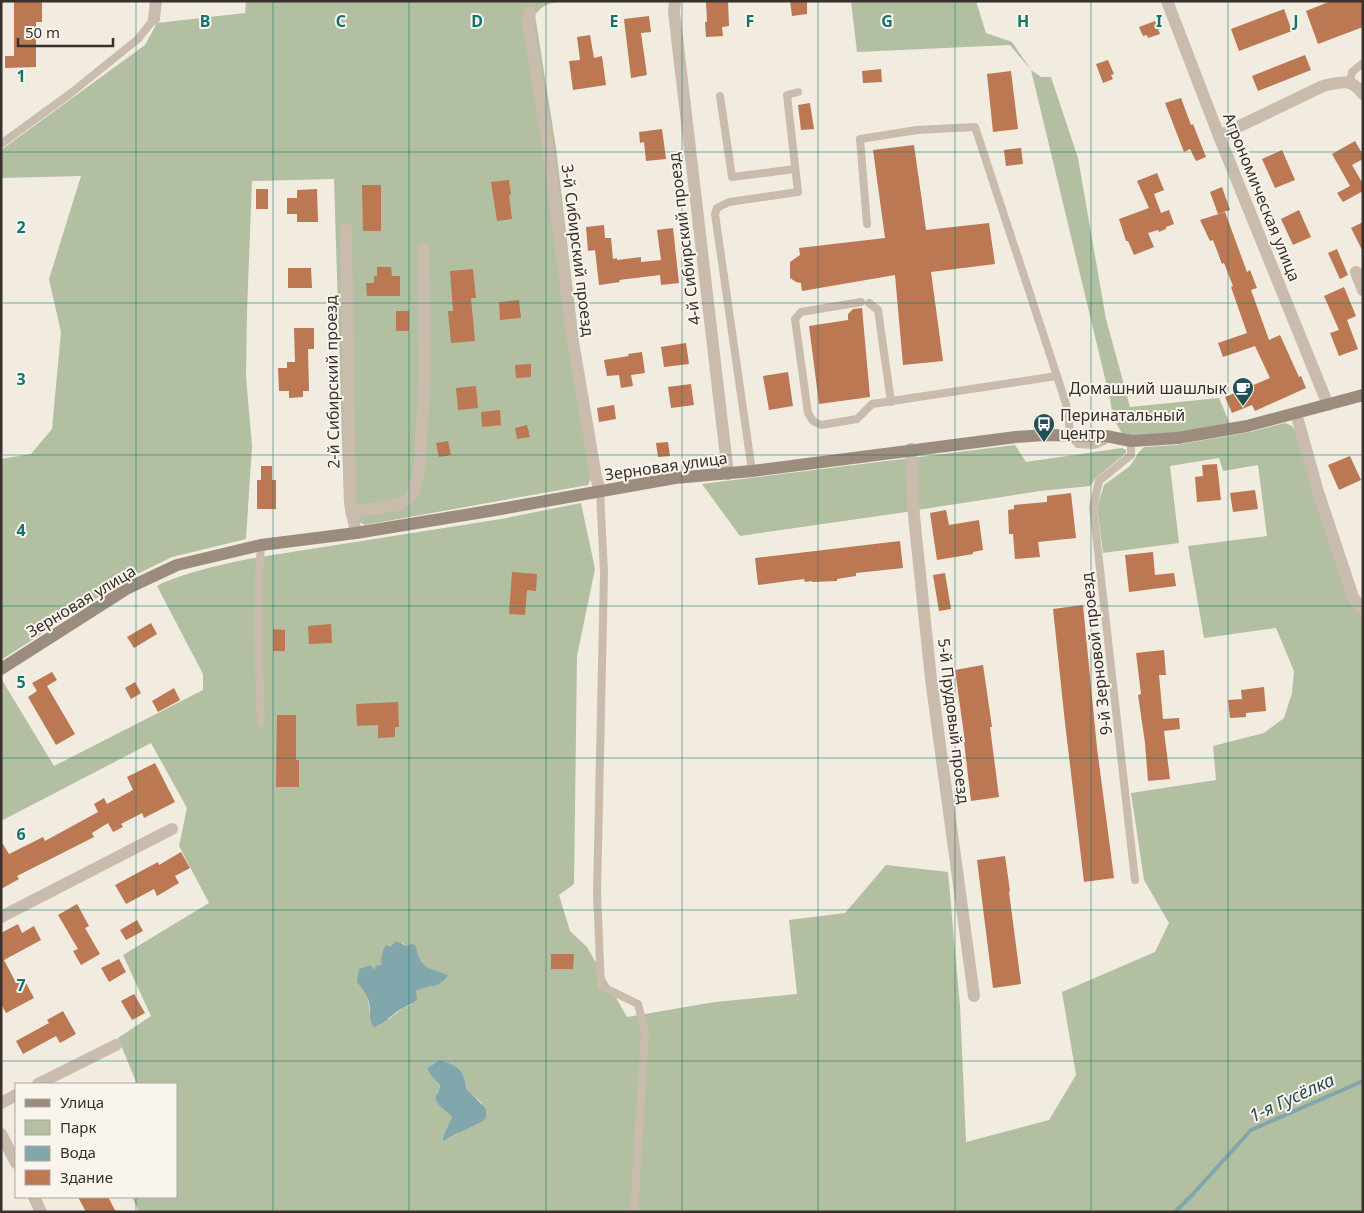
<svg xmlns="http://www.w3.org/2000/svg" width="1364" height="1213" font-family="'Noto Sans',sans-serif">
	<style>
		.green { fill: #b2bfa1; fill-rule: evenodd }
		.water { fill: #81a6ac }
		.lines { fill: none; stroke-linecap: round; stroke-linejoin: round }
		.stream { stroke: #81a6ac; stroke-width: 4 }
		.building { fill: #bc7753 }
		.lane { stroke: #c9bcad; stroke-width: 8 }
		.street { stroke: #c9bcad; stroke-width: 12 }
		.secondary { stroke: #9c8c7e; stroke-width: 12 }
		.grid { fill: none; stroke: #0f766e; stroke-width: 1; stroke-opacity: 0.55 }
		.labels { text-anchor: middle; stroke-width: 4; stroke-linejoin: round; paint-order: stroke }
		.street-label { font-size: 16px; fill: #37302b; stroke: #f9f4ec }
		.poi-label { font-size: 16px; fill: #37302b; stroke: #f9f4ec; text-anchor: end }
		.water-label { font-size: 18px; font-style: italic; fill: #234e56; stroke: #f9f4ec }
		.grid-label { font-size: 16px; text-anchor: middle; font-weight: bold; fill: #0f766e; stroke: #f9f4ec; stroke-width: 4; stroke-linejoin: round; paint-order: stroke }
	</style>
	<rect width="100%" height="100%" fill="#f1ebe0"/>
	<path class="green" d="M246,1h322c-16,2 -23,1 -33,14l21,133 23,195 12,135 -3,7 -223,40 -19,-9 -2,-14 -10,-323 -82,2 -5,131 -1,64 6,70 -6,93 -74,18 -47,23 -124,80v-201l30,-5 21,-25 9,-97 -12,-53 32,-103 -80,2v-28l144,-105 12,-22 88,-10z
		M851,1h125l10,32 26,9 19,28 10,7h10l27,81 28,161 24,88 89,-9 11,26 -53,10 -54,1 -10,-17 -3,-19 -79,-329 -21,-25 -153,7z
		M1285,423l7,3 5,7 66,181v598h-1224l-7,-15h44v-113h-39l-19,-46 33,-22 -28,-61 86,-52 -30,-57 8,-38 -36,-65 -150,78 1,-141 52,86 149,-76v-16l-46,-88c25,-13 63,-21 91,-27l253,-40 80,-16 14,66 -18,87 -3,228 -15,11 11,36 17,16 40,70 88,-15 82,-8 -8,-74 56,-7 41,-48 62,7 12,134 6,136 83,-22 27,-45 -14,-83 93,-40 14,-29 -25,-43 -13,-87 85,-13 -3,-34 51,-13 20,-15 8,-25 2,-22 -18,-43 -72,10 -16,-92 79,-10 -9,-71 -35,6 -4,-13 -49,8 9,77 -76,10 -6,-46 7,-22 26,-19 9,-14 5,-5 32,-2 74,-13zM402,943l5,3h8c4,15 4,17 18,24l-2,17h-8l-7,4 -5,14 -8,3 -14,11 -19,-3c-2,-16 -4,-32 -5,-49l5,-2 3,4 10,-4zM440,1060c21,7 23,9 27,30l4,3 11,10 -25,31 -15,8 2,-8 8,-17 -17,-20 4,-6 1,-6 -9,-9 -4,-8z
		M1015,445l11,17 96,-14 4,2v3l-30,25 -6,8 -50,5 -123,19 -11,2 -166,24 -38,-52z"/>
	<path class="water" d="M395,941l12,5 5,-2 4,2c3,22 13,22 32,29 -11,16 -18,8 -32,16l1,8c-6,6 -7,5 -14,9 -11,6 -16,14 -29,19 -6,-7 -3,-16 -5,-24 -1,-8 -7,-15 -12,-21l2,-13 11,-4 4,4 2,-3 6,-1c-2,-7 0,-13 4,-20l5,2z
		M440,1060c21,7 23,9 27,30l4,3 15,16v9l-3,3 -27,13 -14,8 2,-8 8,-17c-6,-7 -15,-11 -17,-20l4,-6 1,-6 -9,-9 -4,-8z"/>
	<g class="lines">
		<path class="stream" d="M1175,1212l18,-18 58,-64 112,-49"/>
	</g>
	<path class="building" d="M14,1h28v21h-6v45l-31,1v-12h9z
		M728,1l1,25 -7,1 1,9 -17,1 -1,-15h2l-1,-20z
		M790,1h17v13l-15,2z
		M1331,1h32v26l-45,17 -12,-33z
		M1284,9l8,22 -53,20 -8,-22z
		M649,16l2,16 -10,1 6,42 -16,3 -7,-59z
		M1155,21l5,13 -12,4 -1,-3 -4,1 -4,-9z
		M590,35l4,23 8,-2 4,29 -33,5 -4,-29 11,-1 -3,-23z
		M1305,55l6,15 -53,21 -6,-15z
		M1108,60l6,14 -3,1 2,4 -10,4 -7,-19z
		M881,69l1,13 -19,1 -1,-12z
		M1011,71l7,58 -25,3 -6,-58z
		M1181,98l10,27 2,-1 13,33 -10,4 -6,-12 -6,3 -19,-49z
		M810,103l4,26 -13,1 -3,-25z
		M662,129l4,30 -20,2 -2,-19 -4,1 -1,-11z
		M1355,141l8,14v4l-11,6 11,19v7l-20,11 -6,-9 13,-7 -18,-32z
		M914,145l12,85 63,-7 6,41 -64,8 12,89 -40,4 -8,-90 -93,16 -1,-8 -5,-1 -6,-4v-16l10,-7 -1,-7 86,-10 -12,-88z
		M1021,148l2,16 -17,2 -2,-16z
		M1282,150l13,30 -20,8 -13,-29z
		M1157,173l7,17 -10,4 7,19 8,-3 5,14 -8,3v2l-7,3 -1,-2 -10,3 6,14 -20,8 -6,-14h-2l-7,-22 30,-11 -12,-27z
		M509,180l2,14 -2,1 3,24 -15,2 -6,-39z
		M362,185h19v46h-18z
		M1222,187l8,23 -12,4 -8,-22z
		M256,189h12v20h-12z
		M317,189l1,33h-21v-8h-10v-16h10v-8z
		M1299,210l12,27 -18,8 -12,-26z
		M1225,212l22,60 3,-2 7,18 -6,2 18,50 11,-5 19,42 2,-1 5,12 -51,23 -3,-6 -20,8 -7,-16 45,-19 -15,-32 -32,11 -5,-14 29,-10 -16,-46 2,-1 -9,-23 -2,1 -9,-24 -3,1 -10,-21z
		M1363,222v30l-12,-24z
		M604,225l1,13h6l2,21 4,-1v2l24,-3v5l20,-2 -4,-30 16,-2 6,55 -18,2 -1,-10 -41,5 1,2 -21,3 -4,-35 -7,1 -2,-24z
		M1337,249l11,26 -8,4 -12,-26z
		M377,267h14l1,9h8v20h-33l-1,-13h8v-7h3z
		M288,268h23l1,20h-24z
		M473,269l3,29h-5l4,43 -24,2 -3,-32h5l-3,-40z
		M1344,287l12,29 -9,4 11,29 -19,7 -9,-23 9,-3 -15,-34z
		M519,300l2,18 -21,2 -1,-18z
		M862,308l8,89 -51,7 -10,-78 39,-6v-6l5,-5z
		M396,311h13v20h-13z
		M294,328h20v21h-6l1,42h-6v6l-14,1v-7h-10l-1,-23h9v-6h8z
		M686,343l3,21 -25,3 -3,-20z
		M642,352l3,21 -14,2 2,11 -12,2 -2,-13 -12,1 -3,-16 25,-4 -1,-2z
		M531,364v13l-15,1 -1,-13z
		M788,372l5,34 -24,4 -6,-34z
		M691,384l3,21 -23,3 -3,-21z
		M476,386l2,22 -20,2 -2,-22z
		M614,405l2,14 -17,3 -2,-14z
		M500,410l1,15 -19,2 -1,-15z
		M527,425l3,12 -13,2 -2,-11z
		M448,441l3,14 -12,2 -3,-14z
		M668,442l2,14 -12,1 -2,-14z
		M1350,456l11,24 -22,10 -11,-25z
		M1217,464l4,36 -24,2 -2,-25 8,-1 -1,-11z
		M261,466h11v14h4v29h-19v-29h4z
		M1255,490l3,19 -25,3 -3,-19z
		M1071,493l5,45 -38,4 2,15 -25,2 -2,-25h-4l-1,-24 6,-1v-4l33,-3v-6z
		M946,510l3,15 30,-5 4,30 -10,2v2l-36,6 -7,-47z
		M900,541l3,27 -47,5v3l-19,3v2l-25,1v-1l-7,1 -1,-3 -46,6 -3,-27z
		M1153,552l2,23 19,-2 2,13 -47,6 -4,-37z
		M512,572l25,2 -1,17 -9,-1 -2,25 -16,-1z
		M945,573l6,36 -12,2 -6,-36z
		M1083,605l14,143 17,130 -30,4 -19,-159 -12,-114z
		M151,623l6,11 -23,14 -7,-11z
		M331,624l1,19 -23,1 -1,-18z
		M273,629l12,1v21h-12z
		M1164,650l2,25h-7l4,44 16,-1 1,11 -16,2 6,48 -22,2 -3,-38 -7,-48 3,-1 -5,-41z
		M983,665l9,62h-2l9,70 -28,4 -7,-59h1l-10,-72z
		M52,672l5,8 -10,6 28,48 -19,11 -28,-48 9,-6 -5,-8z
		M135,682l6,11 -10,6 -6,-11z
		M1264,687l2,24 -20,2v4l-16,1 -2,-18 14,-1 -1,-9z
		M174,688l6,12 -22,12 -6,-11z
		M398,702l1,25h-4v10l-17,1v-13l-21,1 -1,-22z
		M277,715h19v45h3v27h-23z
		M155,763l20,39 -31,16 -2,-5 -21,11 2,3 -10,5 -5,-9 -16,10 2,4 -77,39 2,3 -18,10v-48l8,13 34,-17 2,4 53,-29 -4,-8 10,-6 3,6 26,-14 -6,-13z
		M181,852l9,16 -15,8 4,7 -22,13 -3,-7 -28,15 -11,-19 43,-23 1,3z
		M1005,856l5,35 -1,1 12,92 -28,4 -16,-128z
		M77,904l12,22 -4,2 15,26 -19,11 -8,-14 5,-2 -20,-34z
		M137,920l6,11 -17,9 -6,-10z
		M18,924l4,9 12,-7 7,14 -37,20 12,23 8,-4 10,19 -28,15 -5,-9v-71z
		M551,954h23l-1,15h-22z
		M119,959l7,13 -17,10 -8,-14z
		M134,994l11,19 -13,7 -11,-19z
		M63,1011l13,23 -16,9 -4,-7 -33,18 -7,-13 33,-18 -2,-3z
		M78,1197h30l8,15h-30z"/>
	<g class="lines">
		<path class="lane" d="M1350,82l2,-10 11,-9
			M720,96l12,81 63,-8
			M1,144l70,-51 67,-54 16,-20
			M867,224l-7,-85 57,-9 58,-3 82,249 9,28 5,32 7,8 16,1 10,-4 2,-5
			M861,302l-60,10 -6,7 13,94 5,8 8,4 36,-6 15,-15 185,-28
			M869,303l9,7 13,92
			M1131,441v14l-32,26 -6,26 42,373
			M752,471l-37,-257 2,-6 12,-6 69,-10 -11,-97 11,-3
			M600,491l4,82 -7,321 4,92 37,18 7,29 -11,179
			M261,545c-5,59 -2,119 0,178"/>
		<path class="street" d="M675,1l-1,11 54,462
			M1167,1l52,135 109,269
			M530,12l-2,9 20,127 25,194 23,135 4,14
			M154,19l2,-18
			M1219,136l104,-50c18,-4 27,-9 40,8
			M346,229l4,273 6,31
			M1356,272l7,18
			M1296,413l22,79 35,105 8,11 2,1
			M911,449l3,67 17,163 43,317
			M352,512l46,-7 10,-5 6,-9 5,-21 6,-95 -2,-126
			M1,917l171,-88
			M38,1084l78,-39
			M1,1103l15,-8
			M1,1134l15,29
			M34,1197l7,15"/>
		<path class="secondary" d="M1,669l127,-81 49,-23 84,-20 95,-12 139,-23 180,-32 77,-7 264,-34 29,-2 61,1 25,5 47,-3 69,-12 116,-31"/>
	</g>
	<path class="grid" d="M136,1v1083M273,1v1211M409,1v1211M546,1v1211M682,1v1211M818,1v1211M955,1v1211M1091,1v1211M1228,1v1211M1,152h1362M1,303h1362M1,455h1362M1,606h1362M1,758h1362M1,910h1362M1,1061h1362M136,1197v15"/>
	<defs>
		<g id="cafe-pin" transform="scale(1.125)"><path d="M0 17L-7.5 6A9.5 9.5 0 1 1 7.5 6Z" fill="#234e56" stroke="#f9f4ec"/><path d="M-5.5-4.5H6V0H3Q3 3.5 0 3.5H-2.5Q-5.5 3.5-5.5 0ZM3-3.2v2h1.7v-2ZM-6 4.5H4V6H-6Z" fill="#fff"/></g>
		<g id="bus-pin" transform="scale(1.125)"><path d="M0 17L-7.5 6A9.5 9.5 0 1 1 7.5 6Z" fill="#234e56" stroke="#f9f4ec"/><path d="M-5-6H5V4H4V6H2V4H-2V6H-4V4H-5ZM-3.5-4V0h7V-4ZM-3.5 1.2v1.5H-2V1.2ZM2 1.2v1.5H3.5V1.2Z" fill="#fff"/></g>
	</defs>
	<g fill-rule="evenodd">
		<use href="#cafe-pin" x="1243" y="388"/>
		<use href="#bus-pin" x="1044" y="424"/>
	</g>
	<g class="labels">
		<g class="street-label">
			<text transform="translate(1262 197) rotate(68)" y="6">Агрономическая улица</text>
			<text transform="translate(684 239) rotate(-97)" y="6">4-й Сибирский проезд</text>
			<text transform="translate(578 250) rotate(83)" y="6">3-й Сибирский проезд</text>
			<text transform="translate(332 382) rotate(-91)" y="6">2-й Сибирский проезд</text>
			<text transform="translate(666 466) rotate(-8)" y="6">Зерновая улица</text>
			<text transform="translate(81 601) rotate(-31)" y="6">Зерновая улица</text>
			<text transform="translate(1096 654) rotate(-97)" y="6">9-й Зерновой проезд</text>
			<text transform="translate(954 721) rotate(83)" y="6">5-й Прудовый проезд</text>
		</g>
		<g class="poi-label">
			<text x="1227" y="394">Домашний шашлык</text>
			<text x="1060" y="421" text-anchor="start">Перинатальный<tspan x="1060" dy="18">центр</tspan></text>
		</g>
		<g class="water-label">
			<text transform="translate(1292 1098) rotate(-25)" y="6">1-я Гусёлка</text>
		</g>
	</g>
	<g class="grid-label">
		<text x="205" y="27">B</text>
		<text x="341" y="27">C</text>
		<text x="477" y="27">D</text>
		<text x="614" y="27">E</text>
		<text x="750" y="27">F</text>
		<text x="887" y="27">G</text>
		<text x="1023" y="27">H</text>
		<text x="1159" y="27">I</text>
		<text x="1296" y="27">J</text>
		<text x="21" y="82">1</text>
		<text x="21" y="233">2</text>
		<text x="21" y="385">3</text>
		<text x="21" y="536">4</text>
		<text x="21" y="688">5</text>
		<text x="21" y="840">6</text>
		<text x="21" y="991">7</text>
	</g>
	<rect width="1364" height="1213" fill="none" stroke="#37302b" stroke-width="5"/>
	<rect x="15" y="1083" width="162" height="115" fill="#f9f4ec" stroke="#aba69f"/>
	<rect x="25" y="1099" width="25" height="8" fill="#9c8c7e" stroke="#aba69f"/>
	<text x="60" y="1108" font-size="15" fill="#37302b">Улица</text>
	<rect x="25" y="1120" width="25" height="15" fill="#b2bfa1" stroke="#aba69f"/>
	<text x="60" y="1133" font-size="15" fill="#37302b">Парк</text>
	<rect x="25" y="1146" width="25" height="15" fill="#81a6ac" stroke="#aba69f"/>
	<text x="60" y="1158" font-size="15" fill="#37302b">Вода</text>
	<rect x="25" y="1170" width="25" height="15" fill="#bc7753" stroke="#aba69f"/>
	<text x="60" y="1183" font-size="15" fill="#37302b">Здание</text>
	<path d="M18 38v8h95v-8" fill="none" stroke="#37302b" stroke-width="2.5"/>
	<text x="25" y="38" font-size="15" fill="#37302b" stroke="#f9f4ec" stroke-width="4" paint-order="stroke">50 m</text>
</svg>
